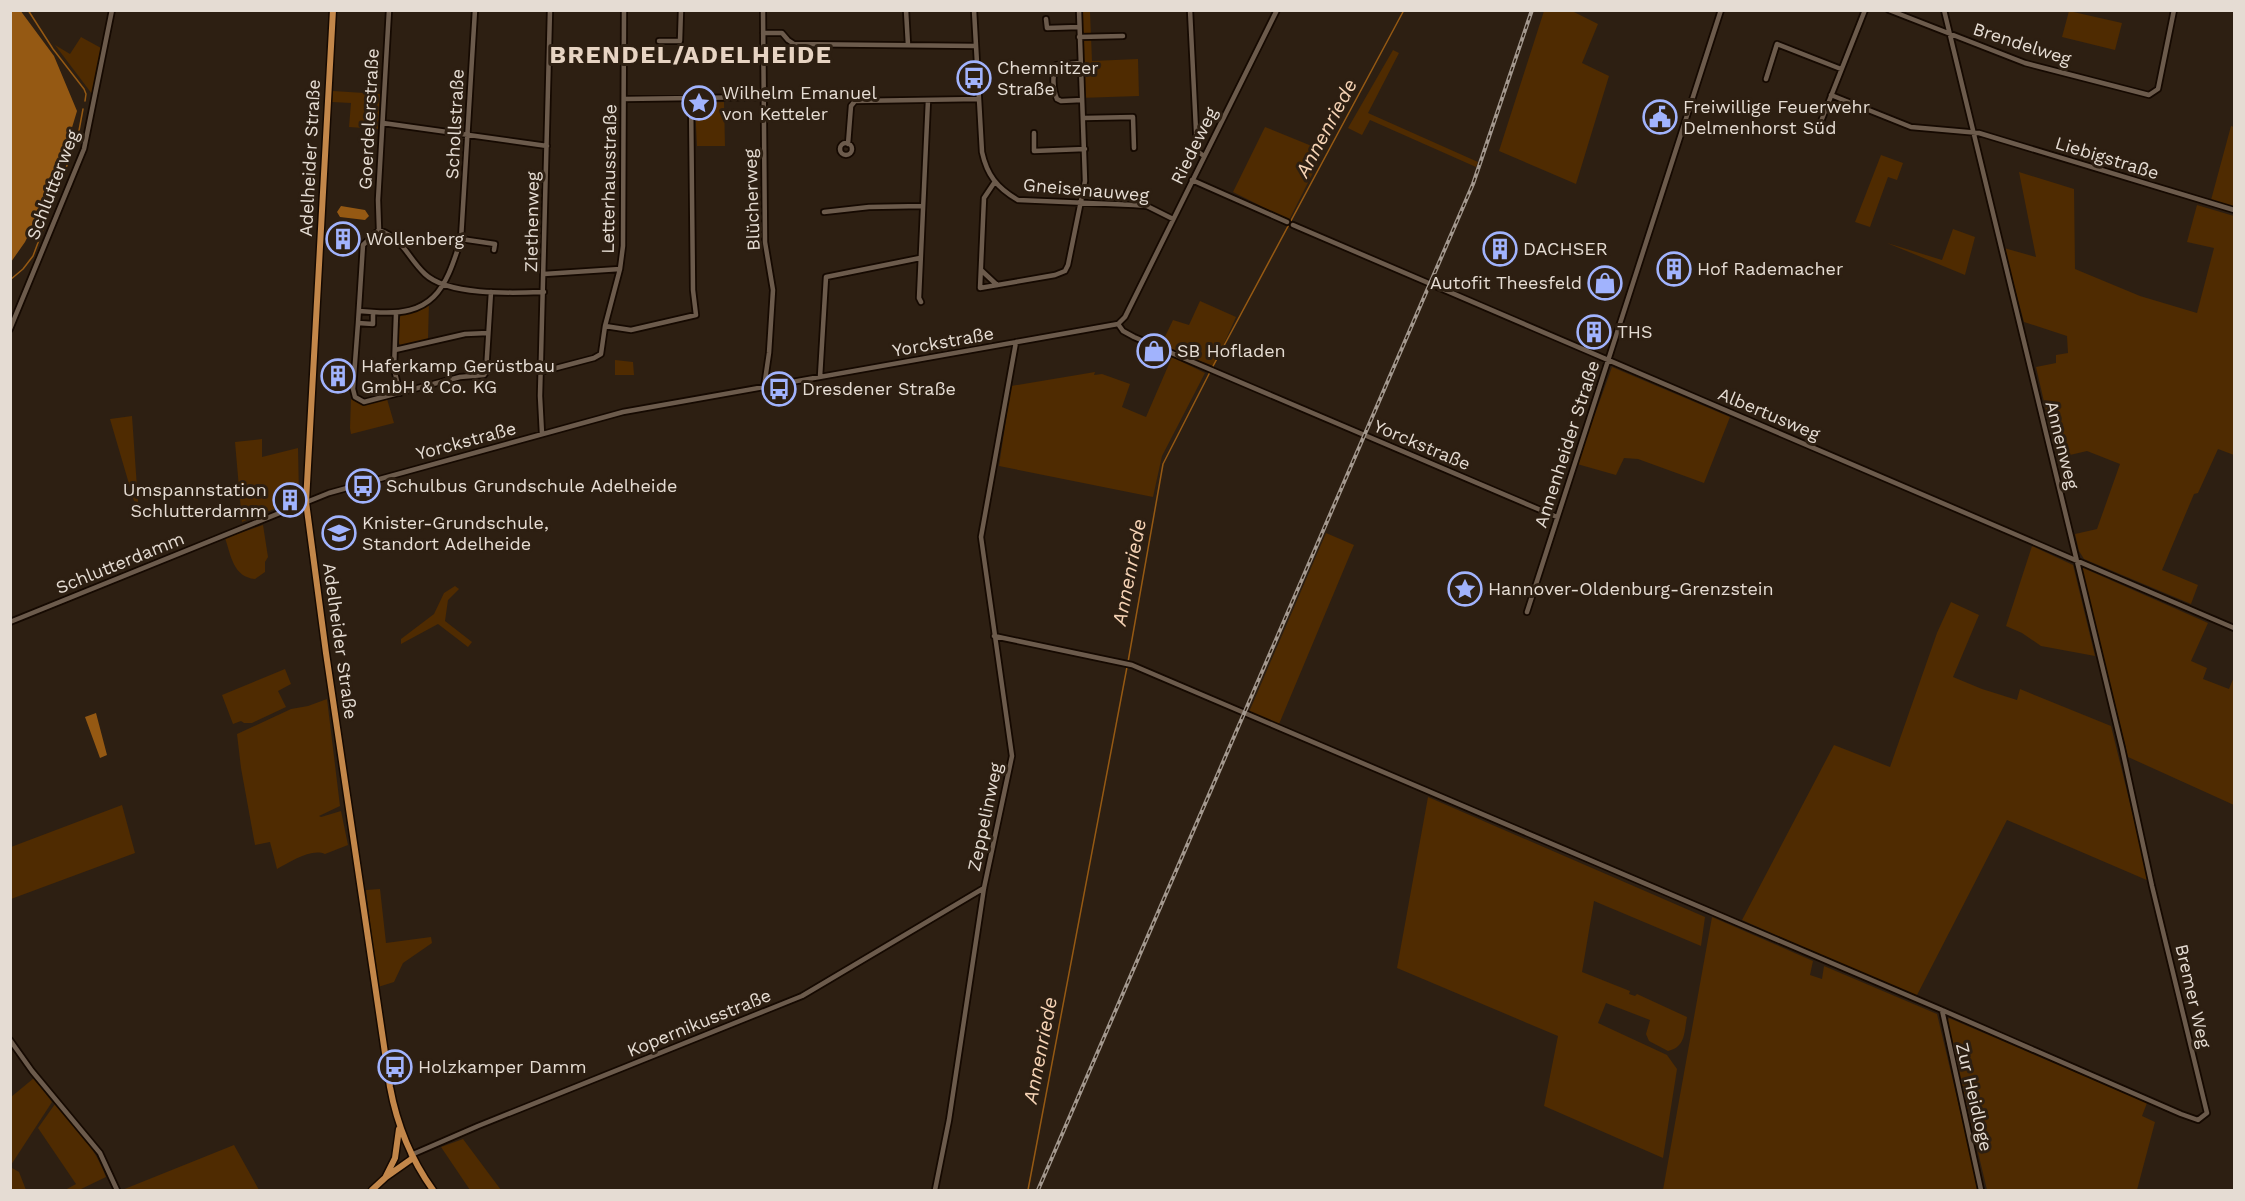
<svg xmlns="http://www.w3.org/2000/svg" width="2245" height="1201" font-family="'Work Sans',sans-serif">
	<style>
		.green { fill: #4f2b01 }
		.water { fill: #955913 }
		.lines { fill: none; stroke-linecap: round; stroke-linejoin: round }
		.stream { stroke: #955913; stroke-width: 1.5 }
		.minor-casing { stroke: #150901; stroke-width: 8 }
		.major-casing { stroke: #150901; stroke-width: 9 }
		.minor { stroke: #6c5b4c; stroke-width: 4.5 }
		.major { stroke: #c3874a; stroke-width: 6 }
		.rail-casing { stroke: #a3988e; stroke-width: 4 }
		.rail { stroke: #2d1f12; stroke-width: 1.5; stroke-dasharray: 4.5; stroke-linecap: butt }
		.labels { text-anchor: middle; stroke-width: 6; stroke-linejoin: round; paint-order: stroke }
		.street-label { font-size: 18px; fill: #e5dcd3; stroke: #2d1f12 }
		.poi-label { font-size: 18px; fill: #e5dcd3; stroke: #2d1f12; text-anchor: start }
		.water-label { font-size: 20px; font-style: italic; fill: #f6d3b5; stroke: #2d1f12 }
		.district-label { font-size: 24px; font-weight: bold; letter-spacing: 1.5px; fill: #e7d4c3; stroke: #2d1f12 }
	</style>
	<rect width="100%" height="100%" fill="#2d1f12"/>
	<path class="green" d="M1076,11h13l1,1 2,49 46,-2 1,37 -60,2z
		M1544,11h28l26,13 -16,39 27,13 -33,108 -77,-33z
		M2069,11l53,12 -7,27 -53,-13z
		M81,37l20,11 -9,46 -37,-49 15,9z
		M1393,50l6,3 -31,60 110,49 -2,5 -106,-47 -8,15 -14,-7z
		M333,91l47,3 -2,35 -29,-2 2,-24 -19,-1z
		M700,101l2,2 22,-1 1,44h-28l-2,-40z
		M2231,126l3,1v81l-23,-8z
		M1265,127l59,24 -35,69 -56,-28z
		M1881,155l22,8 -6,17 -9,-3 -18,50 -15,-5z
		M2019,172l55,17 1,80 65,27 57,17 17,-65 -27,-6 10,-37 37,11v239l-16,-6 -20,44 -4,1 -32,76 36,15 -7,19 -107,-45 -5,-8 -4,-17 22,-5 23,-65 -33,-13 -30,7 -21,-91 20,-4v-8l12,-2 -1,-17 -43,-14 -20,-74 32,9z
		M1953,229l22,8 -10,38 -78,-32 55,17z
		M1200,301l36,16 -22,49 -54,-19 13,-27 16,5z
		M429,302l-1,37 -7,3 -14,2 -1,2 -6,-1 -3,-6 3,-15 -2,-2 3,-7 18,-5z
		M1172,357l33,16 -43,83 -9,41 -154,-31 12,-80 84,-14 -1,3 8,-1 28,10 -8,23 24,10z
		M615,360l18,2 1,13h-19z
		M1612,367l118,50 -26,66 -66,-24 -14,-1 -8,17 -39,-11z
		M351,399l13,5 23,-5 7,24 -43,11 -1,-6z
		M132,416l6,86 -4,-1 -24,-82z
		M262,439v18l36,-9 1,47 -5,6 -52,21 -7,-80z
		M263,525l5,32 -3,5v10l-10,7c-22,-2 -24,-24 -30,-41z
		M1326,533l28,12 -75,179 -30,-12z
		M2032,546l41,19 22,91 -54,-10 -19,-13 -16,-7z
		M2081,567l127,56 -17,38 16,7 -4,11 26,10 5,-12v128l-106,-48z
		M455,586l4,3 -11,11 -3,21 27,21 -4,5 -30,-23 -37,20v-5l33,-25 10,-21z
		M1951,602l28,13 -26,62 29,12 35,11 3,-11 91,37 38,155 -142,-61 -91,177 -174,-77 92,-175 56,22 47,-134z
		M285,669l6,15 -13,7 8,16 -34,16h-8l-3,-2 -8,3 -11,-29z
		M327,699l13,107 -21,10 2,1 20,-6 7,34 -23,9c-14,-6 -35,8 -48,15l-7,-27 -15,3 -14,-77 -4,-34 54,-25 17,-3z
		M1428,797l277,120 -4,29 -107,-45 -12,71 48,19 -1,3 6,2 2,-2 50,23c-3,15 -1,30 -19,34l-19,-10 -3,-7 4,-14 -44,-17 -8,20 69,32 10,14 -14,89 -119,-52 14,-70 -161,-68z
		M122,805l13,48 -124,46v-52z
		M380,889l6,54 45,-6 1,6 -29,20 -9,19 -16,5 -12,-97z
		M1712,917l101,44 -3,14 12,4 2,-13 113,48 42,176h-316z
		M1949,1018l198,85 -5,13 13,6 -18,68h-150l-40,-168z
		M34,1078l18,24 -41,63v-68z
		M55,1104c21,23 40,43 51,73l-27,13h-14l11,-6 -38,-56z
		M463,1139l38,51h-31l-29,-43z
		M234,1145l25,45h-137z
		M12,1168l7,4 7,18h-15z"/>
	<path class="water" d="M20,10l34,46 23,55 -19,63 -33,68 -14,20 -1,-251z
		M341,206l24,4 4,6 -4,4 -25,-3 -3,-5z
		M96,713l11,42 -7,3 -15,-41z"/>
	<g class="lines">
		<path class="stream" d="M28,10l25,39 31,40 2,5 -1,7
			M10,280l13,-11 10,-13 45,-120 5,-27
			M1212,368l192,-358
			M1128,662l35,-198 47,-92
			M1028,1190l99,-523"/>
		<g class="minor-casing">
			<path id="minor" d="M763,10l2,232 8,48 -4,63 -5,34
				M906,10l2,35
				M974,10l8,142c5,23 15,36 36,48l116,5 13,1 26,13
				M1190,10l7,141 7,5
				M1889,10l136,53 124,32 9,-6 16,-79
				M1046,19l1,9 32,-1
				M763,33h19l6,7 6,4 182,2
				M1079,37l44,-1
				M659,41h21l1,-31
				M1080,63l-24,2c-4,10 -3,25 1,34l4,2 21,-1
				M1766,79l11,-35 64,25
				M1831,95l80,32 68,6 255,77
				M624,99l139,-2
				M1084,118l49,-1 1,31
				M383,123l164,23
				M1820,124l45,-114
				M1034,133v18l51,-2
				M840 149a6 6 0 1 1 12 0a6 6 0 1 1-12 0Z
				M848,144l3,-38 4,-5 124,-2
				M1192,180l95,42
				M994,183l-10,15 -4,90 75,-13 10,-4 3,-6 17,-84 -6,-171
				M824,212l45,-5 53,-1
				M1293,225l941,403
				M379,230l-1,-30 11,-190
				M461,239l34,5 -1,6
				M981,270l16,15
				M544,274l76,-5
				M921,302l-2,-4 9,-198
				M359,311l14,1v12l-15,-1 5,-78 16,-15c25,9 28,27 46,44 23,22 89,19 119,18
				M373,312c60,5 72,-21 88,-73l14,-229
				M396,314l-2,55 6,24
				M358,323l-5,66 2,8 9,5 96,-25 24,-2 2,-3 5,-80
				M1118,324l5,7 11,6 423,180
				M1118,324l7,-7 152,-307
				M605,326l26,4 65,-15 -3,-25 -2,-193
				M10,329l74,-180 28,-139
				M395,350l70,-16 23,-1
				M541,372l53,-14 7,-4 4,-28 15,-57 3,-23 1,-236
				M820,377l6,-100 94,-19
				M542,434l-2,-38 10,-386
				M1527,612l194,-602
				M10,622l319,-129 294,-81 495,-88
				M994,636l138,29 810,345 239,104 17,6 9,-7 -55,-227 -30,-138 -178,-738
				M1942,1010l39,180
				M10,1040l22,31 68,82 17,37
				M411,1155l67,-29 324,-130 182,-108
				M935,1190l14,-70 35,-232 28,-132 -31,-219 35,-195"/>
		</g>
		<g class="major-casing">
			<path id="major" d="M333,10l-27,492 20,151 64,434c7,38 20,71 43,103
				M386,1176l9,-18 4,-29
				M372,1190l14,-13 27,-19"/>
		</g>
		<use href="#minor" class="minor"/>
		<use href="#major" class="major"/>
		<g class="rail-casing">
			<path id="rail" d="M1038,1190l435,-1006 59,-174"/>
		</g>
		<use href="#rail" class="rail"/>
	</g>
	<defs>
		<g id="bus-ring" transform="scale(1.725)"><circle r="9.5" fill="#2d1f12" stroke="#a1b3fd" stroke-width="1.5"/><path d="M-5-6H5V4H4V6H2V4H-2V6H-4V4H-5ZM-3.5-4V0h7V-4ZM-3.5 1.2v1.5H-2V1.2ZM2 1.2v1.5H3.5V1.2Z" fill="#a1b3fd"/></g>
		<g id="sight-ring" transform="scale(1.725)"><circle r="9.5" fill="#2d1f12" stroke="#a1b3fd" stroke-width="1.5"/><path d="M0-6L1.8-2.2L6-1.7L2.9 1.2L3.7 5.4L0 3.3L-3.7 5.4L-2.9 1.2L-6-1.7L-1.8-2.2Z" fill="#a1b3fd"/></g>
		<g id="civic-ring" transform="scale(1.725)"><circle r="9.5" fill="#2d1f12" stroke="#a1b3fd" stroke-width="1.5"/><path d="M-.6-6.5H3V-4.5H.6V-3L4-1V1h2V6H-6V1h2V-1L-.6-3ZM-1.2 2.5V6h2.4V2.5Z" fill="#a1b3fd"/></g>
		<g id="building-ring" transform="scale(1.725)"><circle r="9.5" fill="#2d1f12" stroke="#a1b3fd" stroke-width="1.5"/><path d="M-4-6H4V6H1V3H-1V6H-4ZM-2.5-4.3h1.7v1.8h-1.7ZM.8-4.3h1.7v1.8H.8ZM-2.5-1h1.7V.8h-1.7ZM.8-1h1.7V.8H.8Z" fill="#a1b3fd"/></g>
		<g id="shop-ring" transform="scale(1.725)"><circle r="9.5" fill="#2d1f12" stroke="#a1b3fd" stroke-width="1.5"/><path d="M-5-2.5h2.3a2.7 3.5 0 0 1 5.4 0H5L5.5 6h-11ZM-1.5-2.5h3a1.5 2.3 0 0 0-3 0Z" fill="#a1b3fd"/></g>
		<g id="school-ring" transform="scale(1.725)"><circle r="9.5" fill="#2d1f12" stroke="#a1b3fd" stroke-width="1.5"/><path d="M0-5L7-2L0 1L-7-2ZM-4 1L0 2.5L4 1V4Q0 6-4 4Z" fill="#a1b3fd"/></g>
	</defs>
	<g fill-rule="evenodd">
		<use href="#bus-ring" x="974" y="78"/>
		<use href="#sight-ring" x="699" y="103"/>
		<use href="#civic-ring" x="1660" y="117"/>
		<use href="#building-ring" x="343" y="239"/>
		<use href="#building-ring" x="1500" y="249"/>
		<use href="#building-ring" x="1674" y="269"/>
		<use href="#shop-ring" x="1605" y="283"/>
		<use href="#building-ring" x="1594" y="332"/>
		<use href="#shop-ring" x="1154" y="351"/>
		<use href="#building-ring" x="338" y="376"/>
		<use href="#bus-ring" x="779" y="389"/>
		<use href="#bus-ring" x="363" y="486"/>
		<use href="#building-ring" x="290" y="500"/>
		<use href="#school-ring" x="339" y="533"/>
		<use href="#sight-ring" x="1465" y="589"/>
		<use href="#bus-ring" x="395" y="1067"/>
	</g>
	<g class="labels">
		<g class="street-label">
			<text transform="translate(2022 44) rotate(18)" y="6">Brendelweg</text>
			<text transform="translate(369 119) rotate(-87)" y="6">Goerdelerstraße</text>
			<text transform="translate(455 124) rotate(-87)" y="6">Schollstraße</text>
			<text transform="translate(1194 146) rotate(-64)" y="6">Riedeweg</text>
			<text transform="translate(310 158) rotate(-87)" y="6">Adelheider Straße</text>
			<text transform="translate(2107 158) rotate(17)" y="6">Liebigstraße</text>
			<text transform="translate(609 179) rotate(-89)" y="6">Letterhausstraße</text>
			<text transform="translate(53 185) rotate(-69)" y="6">Schlutterweg</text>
			<text transform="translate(1086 190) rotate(5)" y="6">Gneisenauweg</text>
			<text transform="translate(752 200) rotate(-92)" y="6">Blücherweg</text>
			<text transform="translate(532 222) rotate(-89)" y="6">Ziethenweg</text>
			<text transform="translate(943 342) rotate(-10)" y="6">Yorckstraße</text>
			<text transform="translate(1769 414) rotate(23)" y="6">Albertusweg</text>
			<text transform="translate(466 441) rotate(-15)" y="6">Yorckstraße</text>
			<text transform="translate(1567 444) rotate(-72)" y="6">Annenheider Straße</text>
			<text transform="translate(1422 445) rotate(23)" y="6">Yorckstraße</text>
			<text transform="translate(2062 445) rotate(76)" y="6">Annenweg</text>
			<text transform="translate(120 563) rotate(-22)" y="6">Schlutterdamm</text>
			<text transform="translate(340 641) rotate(82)" y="6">Adelheider Straße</text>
			<text transform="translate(985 817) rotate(-78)" y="6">Zeppelinweg</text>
			<text transform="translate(2193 996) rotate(77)" y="6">Bremer Weg</text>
			<text transform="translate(699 1023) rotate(-22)" y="6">Kopernikusstraße</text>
			<text transform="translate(1974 1097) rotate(77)" y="6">Zur Heidloge</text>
		</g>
		<g class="poi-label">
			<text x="997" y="74">Chemnitzer<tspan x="997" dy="21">Straße</tspan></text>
			<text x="722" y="99">Wilhelm Emanuel<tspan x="722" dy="21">von Ketteler</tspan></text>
			<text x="1683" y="113">Freiwillige Feuerwehr<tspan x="1683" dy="21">Delmenhorst Süd</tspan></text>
			<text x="366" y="245">Wollenberg</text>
			<text x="1523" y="255">DACHSER</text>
			<text x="1697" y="275">Hof Rademacher</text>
			<text x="1582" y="289" text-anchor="end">Autofit Theesfeld</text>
			<text x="1617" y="338">THS</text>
			<text x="1177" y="357">SB Hofladen</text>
			<text x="361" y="372">Haferkamp Gerüstbau<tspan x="361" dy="21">GmbH &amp; Co. KG</tspan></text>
			<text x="802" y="395">Dresdener Straße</text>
			<text x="386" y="492">Schulbus Grundschule Adelheide</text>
			<text x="267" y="496" text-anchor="end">Umspannstation<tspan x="267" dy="21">Schlutterdamm</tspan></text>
			<text x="362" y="529">Knister-Grundschule,<tspan x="362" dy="21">Standort Adelheide</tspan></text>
			<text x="1488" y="595">Hannover-Oldenburg-Grenzstein</text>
			<text x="418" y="1073">Holzkamper Damm</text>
		</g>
		<g class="water-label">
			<text transform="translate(1326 128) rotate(-62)" y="7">Annenriede</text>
			<text transform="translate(1129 572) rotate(-79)" y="7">Annenriede</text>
			<text transform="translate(1040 1050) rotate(-79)" y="7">Annenriede</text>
		</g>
		<g class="district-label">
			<text x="691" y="63">BRENDEL/ADELHEIDE</text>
		</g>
	</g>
	<rect width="2245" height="1201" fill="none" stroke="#e5dcd3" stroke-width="24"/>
</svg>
